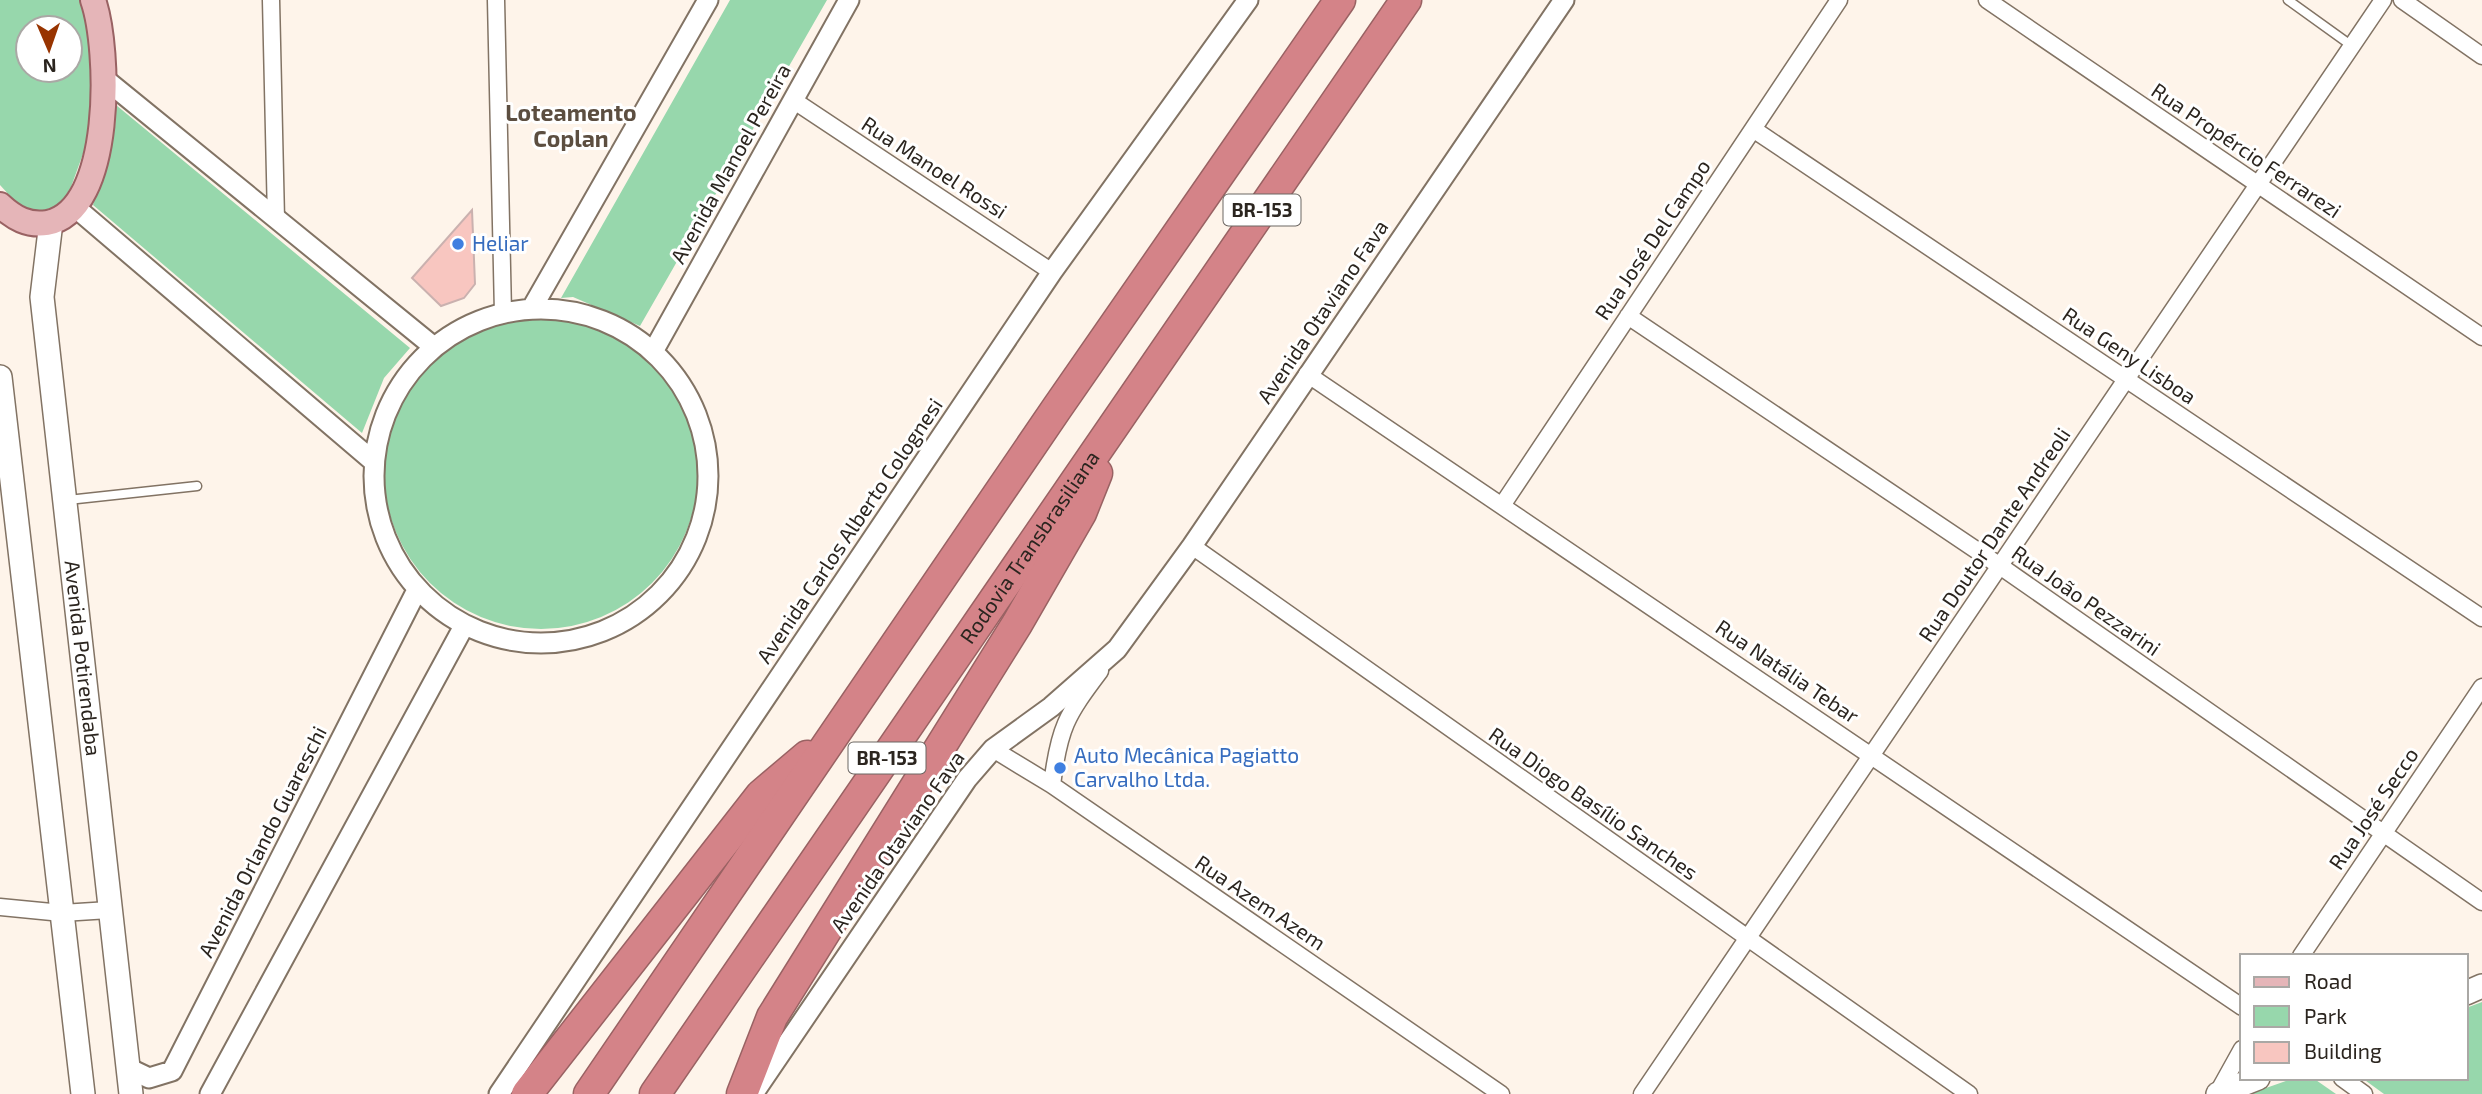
<svg xmlns="http://www.w3.org/2000/svg" width="2482" height="1094" font-family="'Exo 2',sans-serif">
	<style>
		.green { fill: #97d7ac; fill-rule: evenodd }
		.building { fill: #f8c6c0; stroke: #cab1af; stroke-width: 2 }
		.lines { fill: none; stroke-linecap: round; stroke-linejoin: round }
		.service-casing { stroke: #827364; stroke-width: 11 }
		.minor-casing { stroke: #827364; stroke-width: 19 }
		.tertiary-casing { stroke: #827364; stroke-width: 23 }
		.secondary-casing { stroke: #827364; stroke-width: 26 }
		.primary-casing { stroke: #996263; stroke-width: 28 }
		.motorway-casing { stroke: #996263; stroke-width: 33 }
		.service { stroke: #fff; stroke-width: 8 }
		.minor { stroke: #fff; stroke-width: 16 }
		.tertiary { stroke: #fff; stroke-width: 19 }
		.secondary { stroke: #fff; stroke-width: 23 }
		.primary { stroke: #e5b5b8; stroke-width: 24 }
		.motorway { stroke: #d48388; stroke-width: 30 }
		.shop-dot { fill: #3f7fe0; stroke: #fff; stroke-width: 2.5 }
		.labels { text-anchor: middle; stroke-width: 6; stroke-linejoin: round; paint-order: stroke }
		.shield { fill: #fff; stroke: #6b6662; stroke-width: 2 }
		.shield-label { font-size: 19px; font-weight: bold; fill: #2b251f }
		.street-label { font-size: 21px; fill: #2b251f; stroke: #fff }
		.shop-label { font-size: 21px; fill: #366cbe; stroke: #fff; text-anchor: start }
		.neighbourhood-label { font-size: 23px; font-weight: bold; fill: #5c4e40; stroke: #fff }
	</style>
	<rect width="100%" height="100%" fill="#fef4ea"/>
	<path class="green" d="M0,0h83l13,51 -3,75 -22,61 -11,18 -21,13 -18,-10 -21,-23zM28,28h42v42h-42z
		M730,0h97l-187,326 -67,-29 -12,1z
		M116,105l294,243 -26,30 -22,55 -269,-228 22,-77z
		M384 472a157 157 0 1 1 314 0a157 157 0 1 1-314 0Z
		M2482,1002v92h-98l-22,-16h104v-70z
		M2294,1078h19l23,16h-87z"/>
	<path class="building" d="M472,210l3,74 -11,14 -23,8 -29,-28z"/>
	<g class="lines">
		<g class="service-casing">
			<path id="service" d="M2288,0l64,46
				M68,500l129,-14"/>
		</g>
		<g class="minor-casing">
			<path id="minor" d="M271,0l5,219
				M496,0l7,313
				M1987,0l495,337
				M2402,0l80,56
				M793,100l259,172
				M1753,129l729,489
				M1628,316l372,250 482,336
				M1307,374l935,633
				M1503,504l336,-504
				M1192,546l777,548
				M993,749l59,36 449,309
				M1052,785c7,-57 14,-69 48,-114
				M0,907l62,6 47,-3
				M2301,956l181,-269
				M2342,1078l22,16
				M1642,1094l741,-1094
				M2217,1094l25,-45"/>
		</g>
		<g class="tertiary-casing">
			<path id="tertiary" d="M106,80l328,267
				M76,208l297,253
				M532,308l176,-308
				M374 476a167 167 0 1 1 334 0a167 167 0 1 1-334 0Z
				M654,350l195,-350
				M128,1068l21,10 23,-7 245,-481
				M210,1094l254,-468
				M499,1094l553,-822 196,-272
				M753,1094l214,-315 26,-30 58,-42 66,-58 75,-103 372,-546"/>
		</g>
		<g class="secondary-casing">
			<g id="secondary">
				<path id="s1" d="M51,222l-9,75 89,797"/>
				<path d="M0,377l83,717"/>
				<path d="M2466,993l16,-7"/>
				<path d="M2218,1094l40,-16"/>
			</g>
		</g>
		<g class="primary-casing">
			<path id="primary" d="M0,205c14,13 28,21 47,18 67,-12 63,-174 46,-223"/>
		</g>
		<g class="motorway-casing">
			<g id="motorway">
				<path d="M527,1094l234,-299 46,-39"/>
				<path d="M589,1094l468,-686 283,-408"/>
				<path id="s2" d="M655,1094l751,-1094"/>
				<path d="M742,1094l30,-77 245,-393 64,-111 16,-40"/>
			</g>
		</g>
		<use href="#service" class="service"/>
		<use href="#minor" class="minor"/>
		<use href="#tertiary" class="tertiary"/>
		<use href="#secondary" class="secondary"/>
		<use href="#primary" class="primary"/>
		<use href="#motorway" class="motorway"/>
	</g>
	<g class="shop-dot">
		<circle cx="458" cy="244" r="7"/>
		<circle cx="1060" cy="768" r="7"/>
	</g>
	<g class="labels">
		<g class="shield">
			<rect x="1223.5" y="194.5" width="77" height="31" rx="5"/>
			<rect x="848.5" y="742.5" width="77" height="31" rx="5"/>
		</g>
		<g class="shield-label">
			<text x="1262" y="217">BR-153</text>
			<text x="887" y="765">BR-153</text>
		</g>
		<g class="street-label">
			<text transform="translate(2246 151) rotate(34)" y="7">Rua Propércio Ferrarezi</text>
			<text transform="translate(731 164) rotate(-61)" y="7">Avenida Manoel Pereira</text>
			<text transform="translate(934 168) rotate(33)" y="7">Rua Manoel Rossi</text>
			<text transform="translate(1653 240) rotate(-56)" y="7">Rua José Del Campo</text>
			<text transform="translate(1323 312) rotate(-56)" y="7">Avenida Otaviano Fava</text>
			<text transform="translate(2129 356) rotate(34)" y="7">Rua Geny Lisboa</text>
			<text transform="translate(850 531) rotate(-56)" y="7">Avenida Carlos Alberto Colognesi</text>
			<text transform="translate(1995 535) rotate(-56)" y="7">Rua Doutor Dante Andreoli</text>
			<text dy="7" stroke="none"><textPath href="#s2" startOffset="663">Rodovia Transbrasiliana</textPath></text>
			<text transform="translate(2086 601) rotate(35)" y="7">Rua João Pezzarini</text>
			<text dy="7" stroke="none"><textPath href="#s1" startOffset="439">Avenida Potirendaba</textPath></text>
			<text transform="translate(1787 672) rotate(34)" y="7">Rua Natália Tebar</text>
			<text transform="translate(1593 804) rotate(35)" y="7">Rua Diogo Basílio Sanches</text>
			<text transform="translate(2374 809) rotate(-56)" y="7">Rua José Secco</text>
			<text transform="translate(263 842) rotate(-63)" y="7">Avenida Orlando Guareschi</text>
			<text transform="translate(898 842) rotate(-55)" y="7">Avenida Otaviano Fava</text>
			<text transform="translate(1260 903) rotate(34)" y="7">Rua Azem Azem</text>
		</g>
		<g class="shop-label">
			<text x="472" y="251">Heliar</text>
			<text x="1074" y="763">Auto Mecânica Pagiatto<tspan x="1074" dy="24">Carvalho Ltda.</tspan></text>
		</g>
		<g class="neighbourhood-label">
			<text x="571" y="121">Loteamento<tspan x="571" dy="26">Coplan</tspan></text>
		</g>
	</g>
	<rect x="2240" y="954" width="228" height="126" fill="#ffffff" stroke="#aaa8a5" stroke-width="2"/>
	<rect x="2254" y="977" width="35" height="10" fill="#e5b5b8" stroke="#aaa8a5" stroke-width="2"/>
	<text x="2304" y="989" font-size="21" fill="#2b251f">Road</text>
	<rect x="2254" y="1006" width="35" height="21" fill="#97d7ac" stroke="#aaa8a5" stroke-width="2"/>
	<text x="2304" y="1024" font-size="21" fill="#2b251f">Park</text>
	<rect x="2254" y="1042" width="35" height="21" fill="#f8c6c0" stroke="#aaa8a5" stroke-width="2"/>
	<text x="2304" y="1059" font-size="21" fill="#2b251f">Building</text>
	<g transform="translate(49 49) rotate(178)"><circle r="33" fill="#ffffff" stroke="#aaa8a5" stroke-width="2"/>
	<path d="M0-5L12 26L0 18L-12 26Z" fill="#983400"/>
	<text y="-10" font-size="19" font-weight="bold" text-anchor="middle" fill="#2b251f">N</text>
	</g>
</svg>
